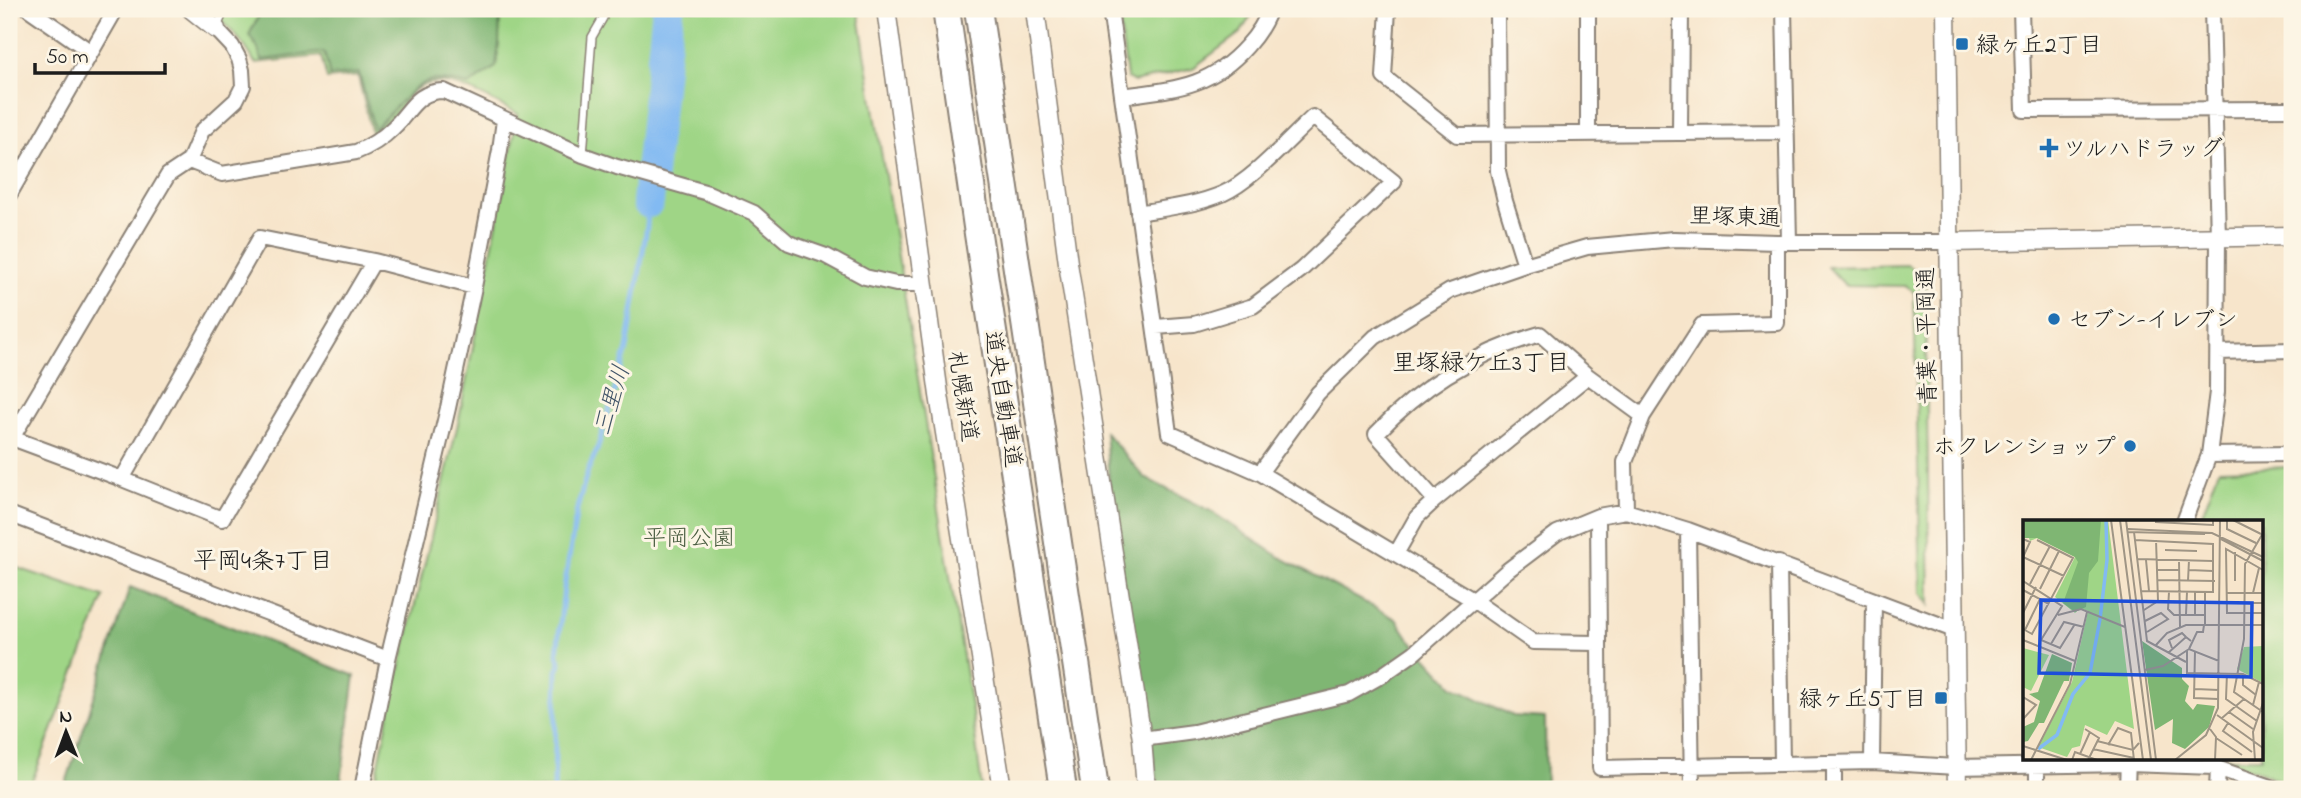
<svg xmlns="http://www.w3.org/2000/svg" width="2301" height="798" font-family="'Indie Flower','Klee One',sans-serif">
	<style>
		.green { fill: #9fd586; stroke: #5e7851; stroke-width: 2 }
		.forest { fill: #7fb673; stroke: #4e6948; stroke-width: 2 }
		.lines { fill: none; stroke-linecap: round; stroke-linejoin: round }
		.stream { stroke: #82baf2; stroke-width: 5 }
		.river { stroke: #82baf2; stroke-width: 32 }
		.service-casing { stroke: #8a8074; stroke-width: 10 }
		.minor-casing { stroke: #8a8074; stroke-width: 18 }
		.tertiary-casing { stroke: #8a8074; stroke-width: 21 }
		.motorway-casing { stroke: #8a8074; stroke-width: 30 }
		.service { stroke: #fff; stroke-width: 7 }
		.minor { stroke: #fff; stroke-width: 14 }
		.tertiary { stroke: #fff; stroke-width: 18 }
		.motorway { stroke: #fff; stroke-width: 26 }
		.poi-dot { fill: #1f6fb2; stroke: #fcf5e5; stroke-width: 2.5 }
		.labels { text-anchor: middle; stroke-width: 6; stroke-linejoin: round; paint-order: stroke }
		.poi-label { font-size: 23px; fill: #1c1c1c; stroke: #fcf5e5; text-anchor: start }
		.street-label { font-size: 23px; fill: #1c1c1c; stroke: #fcf5e5 }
		.park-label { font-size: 23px; fill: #4a5d41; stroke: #fcf5e5 }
		.neighbourhood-label { font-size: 24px; fill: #1c1c1c; stroke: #fcf5e5 }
		.water-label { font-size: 24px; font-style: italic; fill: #405367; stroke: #fcf5e5 }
		.inset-river { fill: none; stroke: #82baf2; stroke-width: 3.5 }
		.inset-road { fill: none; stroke: #9f9585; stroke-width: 2 }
		.view { fill: #1d4ed8; fill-opacity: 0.15; stroke: #1d4ed8; stroke-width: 3.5 }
		.inset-edge { fill: none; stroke: #1c1c1c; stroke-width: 3.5 }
	</style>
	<rect width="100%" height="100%" fill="#fcf5e5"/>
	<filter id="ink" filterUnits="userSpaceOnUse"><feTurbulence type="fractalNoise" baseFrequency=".0143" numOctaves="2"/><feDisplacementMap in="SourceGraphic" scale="14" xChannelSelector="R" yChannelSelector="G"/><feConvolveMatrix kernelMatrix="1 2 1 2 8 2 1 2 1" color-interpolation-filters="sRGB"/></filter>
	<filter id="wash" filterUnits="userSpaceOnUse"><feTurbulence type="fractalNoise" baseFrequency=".00686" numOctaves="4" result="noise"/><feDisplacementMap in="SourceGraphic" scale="28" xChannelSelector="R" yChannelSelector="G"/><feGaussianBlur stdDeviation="1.57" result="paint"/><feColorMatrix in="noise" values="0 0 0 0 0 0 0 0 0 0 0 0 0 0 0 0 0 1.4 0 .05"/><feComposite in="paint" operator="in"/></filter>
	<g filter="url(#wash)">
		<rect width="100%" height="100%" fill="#f7e5cb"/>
		<path class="green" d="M207,9h651l114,703 10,77h-608l15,-75 70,-295 59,-305c-27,-13 -77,-47 -104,-23 -6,5 -9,12 -14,17 -9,10 -18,18 -28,26l-14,-58 -31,3 -6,-23 -66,7c-12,-23 -28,-38 -48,-54z
			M1118,9h137l-14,23 -48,36 -59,14 -7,-4z
			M1908,265l17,16 5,324 -9,-12 -7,-301 -9,-6 -60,-1 -17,-18z
			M2292,467v320l-35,-17 -53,-12h57v-236h-62l20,-53z
			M9,565l95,32 -75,192h-20z"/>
		<path class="forest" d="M262,9h238l-1,35 -3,23 -27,18c-13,-2 -27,-7 -40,-4 -15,3 -42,36 -55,48l-15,-56 -29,3 -6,-24 -62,8 -5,-13 -8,-12z
			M1105,432l40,46 64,32 71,47 116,62 12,18 45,49 60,30 32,2 1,71h-387l-47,-271z
			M130,587l225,89 -15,113h-276z"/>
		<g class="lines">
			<path class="stream" d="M554,789l3,-118c4,-6 4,-11 0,-17l7,-66 13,-79 11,-39 9,-20 30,-101 20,-123 1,-24"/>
			<path class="river" d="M648,202l20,-193"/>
		</g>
	</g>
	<g filter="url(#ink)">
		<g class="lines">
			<g class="service-casing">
				<path id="service" d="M217,27l8,-18
					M583,155l9,-118 11,-19 1,-9"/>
			</g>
			<g class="minor-casing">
				<path id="minor" d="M29,9l62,43
					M1110,9l59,424 91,40 213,127 60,42 64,1
					M1388,9l-4,68 73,58 329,-3
					M1497,9l1,162 7,30 20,64
					M1784,9l5,233
					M2021,9l3,101 268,-1
					M216,29l16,17 7,13 3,11 1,16 -7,14 -34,31 -13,30 -21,14 -156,263 110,41 100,40 152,-258
					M1122,96c52,-7 88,-8 125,-50 10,-11 18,-23 23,-37
					M1680,132l1,-123
					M1588,134v-125
					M189,161l33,13 134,-22c15,-6 26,-13 37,-24 18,-17 23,-37 51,-37l139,64 34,12 91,26 46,20 35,30 37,13 39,21 31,7h27
					M9,195l107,-186
					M1138,213c29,-5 58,-8 84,-19 30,-13 66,-54 91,-77l81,65 -93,88 -48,36 -59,18 -38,3
					M2218,352l74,-2
					M2209,455l83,-1
					M1260,473l58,-80 57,-56 75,-46 75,-26 62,-18 87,-8 103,3h172
					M122,479l138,-241 114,23 100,26
					M1435,500l-59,-66c45,-48 101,-82 164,-100l48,42
					M1626,511l-1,-49 18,-46 59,-91 75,-2v-81
					M9,514l379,145
					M1598,516l2,252 272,-6 84,5 172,-3 86,3 63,22
					M2184,522l25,-67 8,-63 1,-154 -6,-229
					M1688,530l4,259
					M1396,554l21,-37 18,-17 153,-124 55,40
					M1779,563l3,201
					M1142,739l52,-7 155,-38 32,-18 33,-23 94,-83 49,-37 41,-17 28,-5 62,19 266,100
					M1872,762l2,-162
					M1834,763v26
					M362,789l26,-130 60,-251 26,-121 26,-137 4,-30
					M2037,789v-24
					M2127,789l1,-31
					M2217,789l1,-21"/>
			</g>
			<g class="tertiary-casing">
				<path id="tertiary" d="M191,9l25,20
					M886,9l53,386 63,394
					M1035,9l33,254 74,476 4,50
					M1946,9l11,780
					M1949,242l343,-6"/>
			</g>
			<g class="motorway-casing">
				<path id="motorway" d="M946,9l32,225 85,555
					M978,9l117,780"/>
			</g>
			<use href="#service" class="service"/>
			<use href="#minor" class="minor"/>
			<use href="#tertiary" class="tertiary"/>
			<use href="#motorway" class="motorway"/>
		</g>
	</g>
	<g class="poi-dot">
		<rect x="1955" y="37" width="14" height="14" rx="3.5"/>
		<path d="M2045.5 137.5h7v7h7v7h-7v7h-7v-7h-7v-7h7z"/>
		<circle cx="2054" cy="319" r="7"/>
		<circle cx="2130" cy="446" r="7"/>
		<rect x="1934" y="691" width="14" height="14" rx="3.5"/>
	</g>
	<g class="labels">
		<g class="poi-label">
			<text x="1976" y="52">緑ヶ丘2丁目</text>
			<text x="2063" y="156">ツルハドラッグ</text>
			<text x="2068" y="327">セブン-イレブン</text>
			<text x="2116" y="454" text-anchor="end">ホクレンショップ</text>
			<text x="1927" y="706" text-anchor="end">緑ヶ丘5丁目</text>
		</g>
		<g class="street-label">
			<text transform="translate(1735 216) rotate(2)" y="8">里塚東通</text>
			<text transform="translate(1926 336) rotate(-91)" y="8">青葉・平岡通</text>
			<text transform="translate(964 396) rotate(81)" y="8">札幌新道</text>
			<text transform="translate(1004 399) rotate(81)" y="8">道央自動車道</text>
		</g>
		<g class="park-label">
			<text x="689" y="545">平岡公園</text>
		</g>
		<g class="neighbourhood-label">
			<text x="1481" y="370">里塚緑ケ丘3丁目</text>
			<text x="263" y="568">平岡4条7丁目</text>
		</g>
		<g class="water-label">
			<text transform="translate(611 400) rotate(-73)" y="8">三里川</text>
		</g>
	</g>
	<g transform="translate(2023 520)">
		<rect width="240" height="240" fill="#f7e5cb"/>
		<path d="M0,0h85l26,209 -19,-8 -8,14 -22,-10 -5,21 -8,2 -5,9 -29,-10 34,-65 16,-71 -8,-3 -5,5 -20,-16 20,-40 -38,-19 -7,3zM240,126v37l-26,-14 7,-22zM0,128l26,7 -18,36 -8,-4z" fill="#9fd586"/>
		<path d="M0,0h78l-3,41 -9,12 -3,34 -11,5 -12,-9 15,-41 -3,-5 -38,-19h-14zM119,121l40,27v11l7,7 -4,15 8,9 4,-6 18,2 -6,21 -24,22 -13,-6 1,-24 -18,11zM29,134l20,9 -3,18h-5l-20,42h-5l-11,18 -5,1v-15l11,-5 6,-21 -11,-7 9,-2z" fill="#7fb673"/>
		<path class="inset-river" d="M77,99l7,-59 -1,-40M15,229l19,-14 16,-41 17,-21 10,-54"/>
		<path class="inset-road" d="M88,0l32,240M97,0l31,240M103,0l30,240M204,0v9l29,14M210,0l28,14M132,2l58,3v-5M105,9l84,4 51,24M105,12l77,2M111,12l13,109 39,21M240,13l-18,31 -1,75 -10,53 29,20M196,18l44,23M0,19l7,3 -7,15M112,20l78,4v48l-72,-1M142,30l32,1M0,37l41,19M115,39l75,2M123,40l3,31M156,40l1,67M134,50h22M166,50l24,1M240,50l-37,-21 1,64h36M135,60l57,1M0,61l39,25 -21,34 19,8 15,-24M165,61l1,-21M212,61v-29M7,64l20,-38M17,69l19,-38M0,70l26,14M146,72l-1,17 6,6h31M182,72v33M203,73h37M230,73l6,-25M203,83h37M121,90l14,-9 -2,-61M0,93l13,-26M163,94l1,-22M172,94v-22M35,95l23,-6 44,18M122,101l16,-8 7,6 -21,13M0,109l9,5 41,-76 -36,-18M2,110l15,-31M0,120l52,21M28,124l13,-22 20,5M133,125l11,-12 19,-8h77M149,128l-3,-8 13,-7 4,4M166,129l8,-17h6l1,-7M164,130v23l56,1 20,10M172,131l-1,47 24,1M145,133l18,-16 5,4M122,150l18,-4 26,-17 30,12M204,153l-1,26 31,22M220,154v11l13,10M172,169l24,1M0,177l13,8 -13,14M230,185l6,-23M206,192l24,17M194,195l46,33M199,198l22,-19M205,203l-5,8 29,21M62,209l14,9 -11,22M187,209l6,8 -1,23M193,218l26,17M74,221l36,9 6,-7M85,225l10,-17 13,5 3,27M0,226l44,14M70,229l41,9M57,234l10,-22M8,240l39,-76 17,-72M49,240l3,-8 22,8M152,240l31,-25 12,-27 2,-188M232,240l-2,-28 10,-29"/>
		<path class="view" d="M18,80l211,3 -1,74 -212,-4z"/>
		<rect width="240" height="240" class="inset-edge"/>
	</g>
	<rect width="2301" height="798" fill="none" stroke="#fcf5e5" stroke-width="35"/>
	<g transform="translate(66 732) rotate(359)" stroke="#fcf5e5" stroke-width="5" paint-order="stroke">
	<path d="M0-5L12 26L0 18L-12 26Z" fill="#1c1c1c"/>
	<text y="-10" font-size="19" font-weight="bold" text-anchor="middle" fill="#1c1c1c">N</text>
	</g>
	<path d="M35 63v10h130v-10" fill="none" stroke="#1c1c1c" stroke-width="3.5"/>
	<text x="46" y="63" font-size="21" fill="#1c1c1c" stroke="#fcf5e5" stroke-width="5" paint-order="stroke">50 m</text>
</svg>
